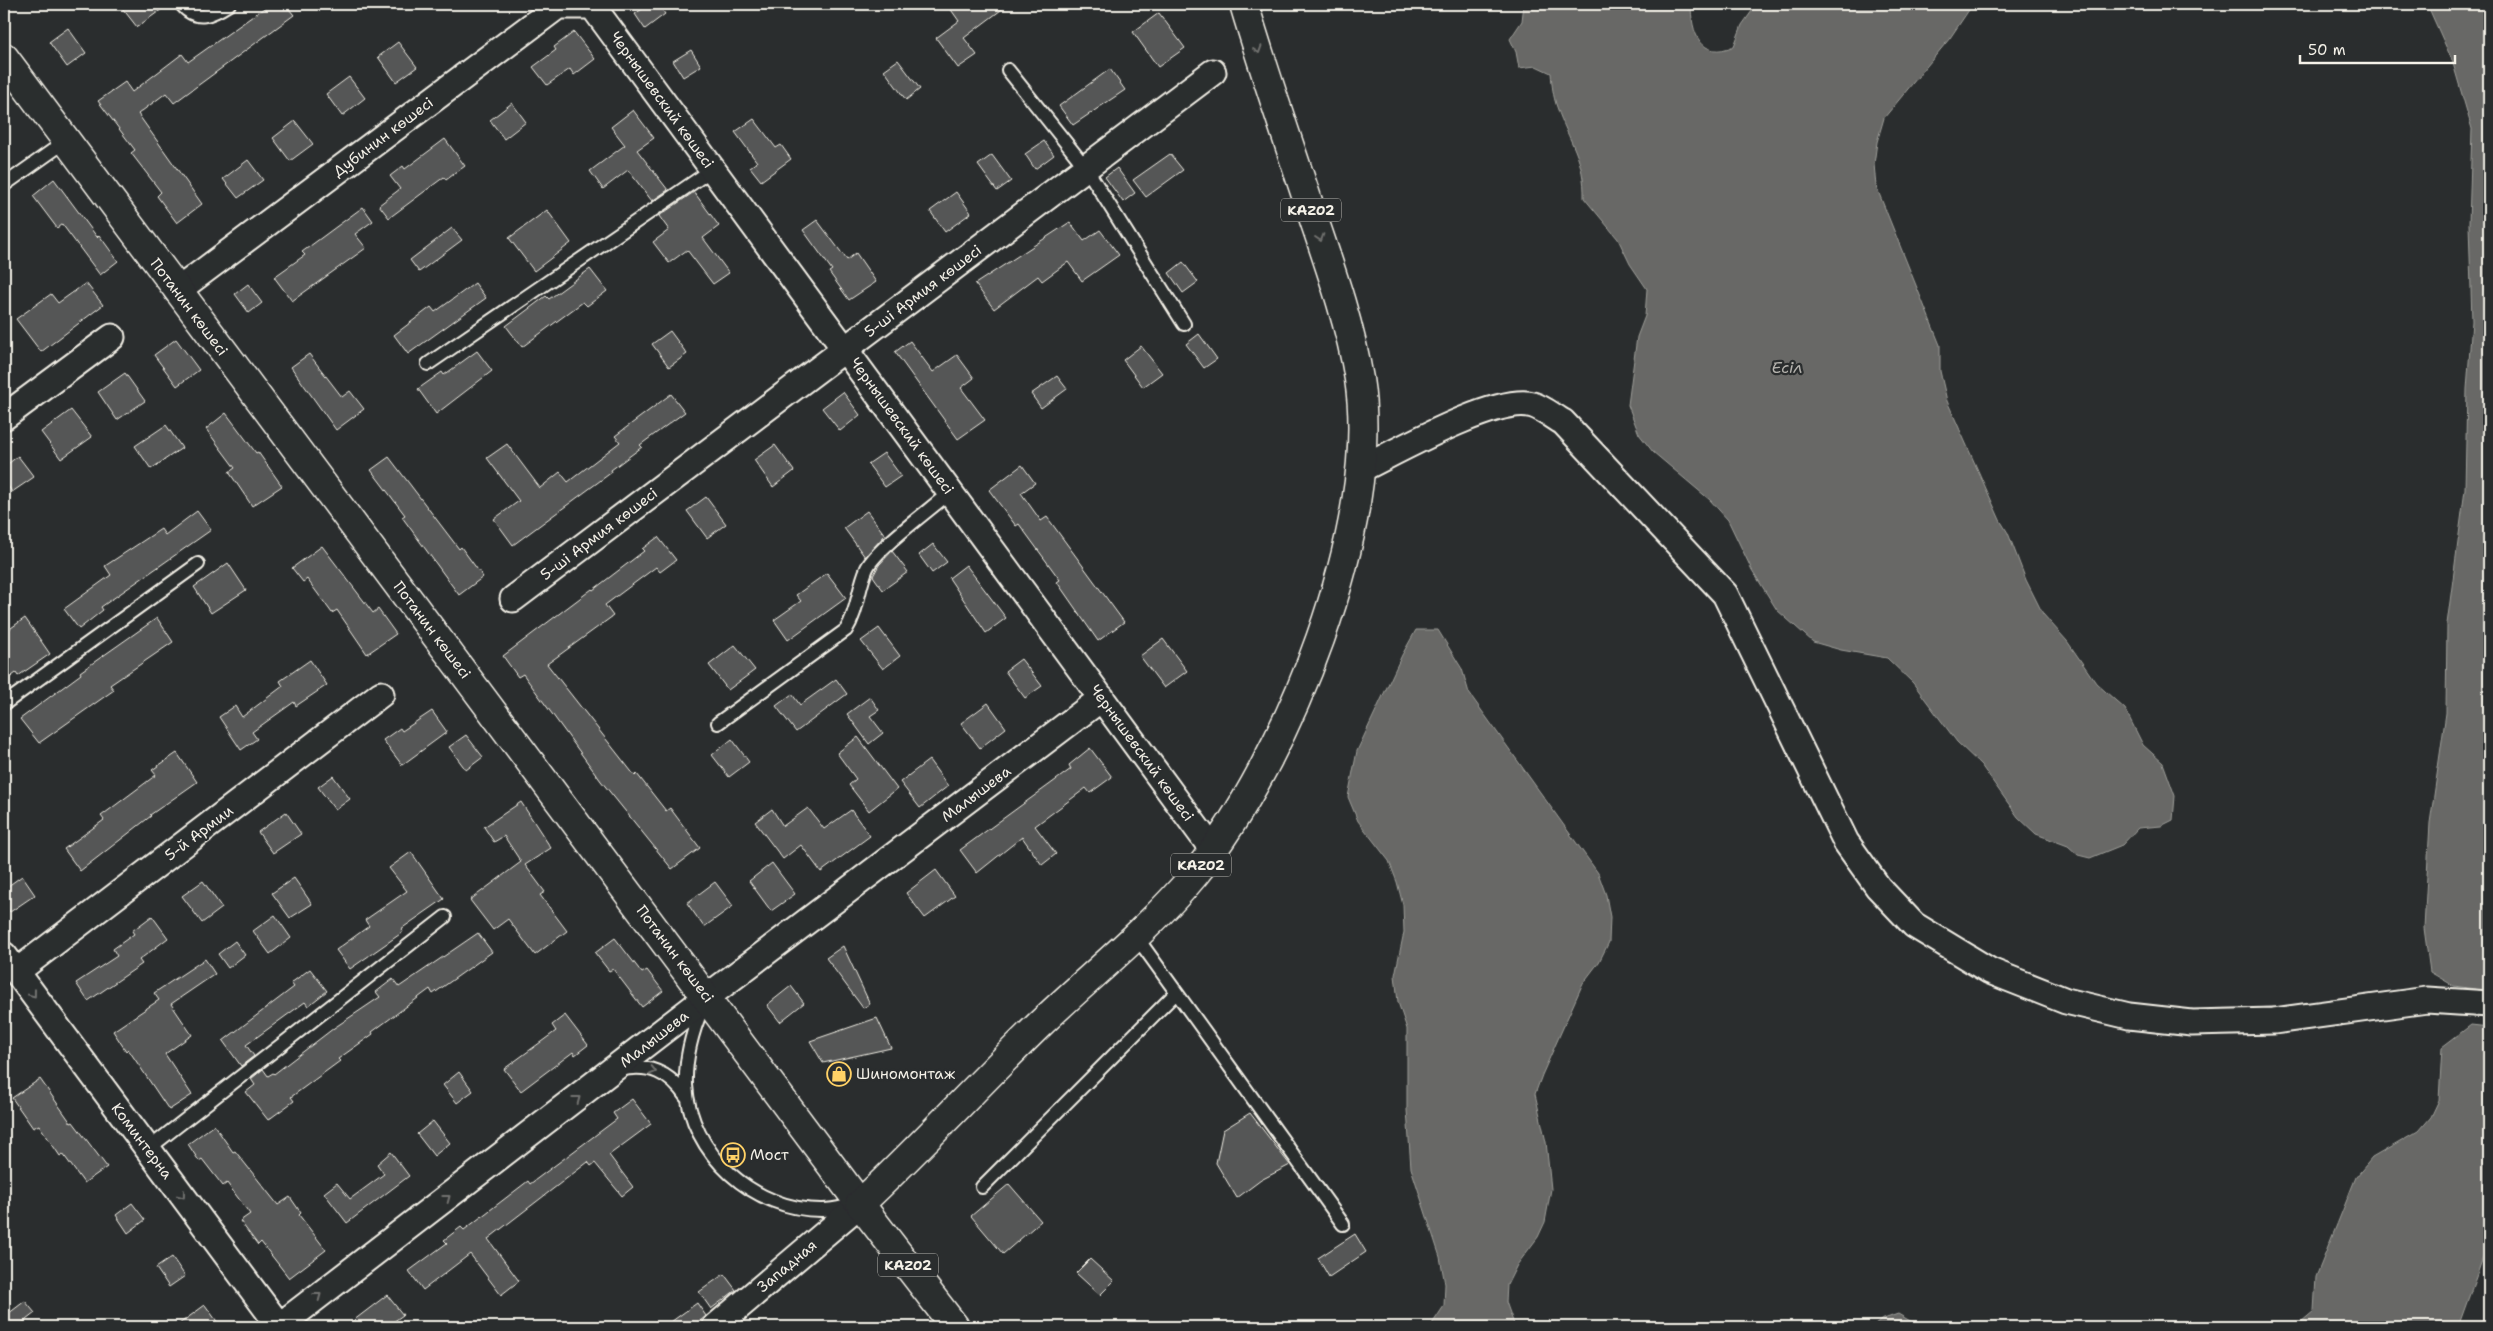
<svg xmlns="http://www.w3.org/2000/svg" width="2493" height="1331" font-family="'Shantell Sans',sans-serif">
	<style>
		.water { fill: #676866; stroke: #9f9f9a }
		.building { fill: #555756; stroke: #f4f1e8 }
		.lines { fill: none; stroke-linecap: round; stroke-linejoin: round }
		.lane-casing { stroke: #f4f1e8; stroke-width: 16 }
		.street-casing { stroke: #f4f1e8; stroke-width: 29 }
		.secondary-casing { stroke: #f4f1e8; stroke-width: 31 }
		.highway-casing { stroke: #f4f1e8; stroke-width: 31 }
		.lane { stroke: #2a2d2e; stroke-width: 12 }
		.street { stroke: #2a2d2e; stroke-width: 25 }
		.secondary { stroke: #2a2d2e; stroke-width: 28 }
		.highway { stroke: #2a2d2e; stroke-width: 28 }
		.oneway { stroke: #71726f }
		.labels { text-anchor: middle; stroke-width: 4.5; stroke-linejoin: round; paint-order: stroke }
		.shield { fill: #2a2d2e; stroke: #b7b6b0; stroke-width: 1 }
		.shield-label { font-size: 14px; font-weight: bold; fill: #f4f1e8 }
		.street-label { font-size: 15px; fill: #f4f1e8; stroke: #2a2d2e }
		.poi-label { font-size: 15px; fill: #f4f1e8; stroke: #2a2d2e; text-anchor: start }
		.water-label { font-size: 16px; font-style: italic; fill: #b5b3ae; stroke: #2a2d2e }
	</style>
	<rect width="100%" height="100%" fill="#2a2d2e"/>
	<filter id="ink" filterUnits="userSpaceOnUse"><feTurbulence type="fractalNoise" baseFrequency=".02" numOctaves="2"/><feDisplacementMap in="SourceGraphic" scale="10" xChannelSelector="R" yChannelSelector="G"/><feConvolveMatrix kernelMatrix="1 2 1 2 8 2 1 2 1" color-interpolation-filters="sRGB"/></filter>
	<g filter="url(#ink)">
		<path class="water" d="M1524,4h167c0,29 10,57 43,42l8,-21 15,-21h216l-23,34 -66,80 -7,24 -3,22 2,22 64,159v26l7,30 53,119 8,13 18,47 17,34 24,27 29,42 29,26 18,36 20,18 12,33 -2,24 -12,6 -23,2 -16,17 -32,13 -12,-3 -10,-9 -32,-12 -18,-17 -37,-52 -24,-23 -44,-59 -26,-25 -46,-8 -28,-8 -36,-32 -25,-40 -24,-50 -18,-20 -57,-48 -14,-18 -11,-29 9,-68 8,-21 2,-27 -17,-25 -12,-25 -34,-41c1,-39 -15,-56 -27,-91 -4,-11 -5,-22 -6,-34l-15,-7 -17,2 -3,-16 -6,-13 12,-18z
			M2427,4h62v987l-35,-5 -24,-14 -6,-44 6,-105 16,-110 1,-89 18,-134 2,-101 5,-68 -3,-97 3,-95 -20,-69z
			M1416,630h22l24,39 7,24 129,180 8,22 4,22 -1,25 -10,20 -16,21 -41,92 -7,19 11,48 5,47 -6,33 -7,15 -21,28 -10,20 -1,17 9,25h-85l14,-21 1,-22 -5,-27 -29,-89 -4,-58v-81l-9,-27 -3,-27 9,-43 -1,-27 -6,-23 -8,-21 -31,-40 -10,-24 9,-46 45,-96z
			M2471,1025l18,2v214l-31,86h-163l19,-16 2,-34 40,-100 16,-19 47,-27 12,-14 8,-17 3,-53z
			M1898,1314l14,8 4,5h-43l8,-7z"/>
		<path class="building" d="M119,4h50l-32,23z
			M270,4h15l9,11 -120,88 -8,-10 -28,21 64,90 -25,19 -20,-27 4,-4 -30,-39 4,-3 -37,-49 27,-19 7,10 50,-38 6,8z
			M649,4h9l7,10 -20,15 -10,-15z
			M947,4h62l-45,34 13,17 -19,13 -22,-30 23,-17z
			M1159,13l26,35 -27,19 -25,-35z
			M68,28l18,25 -19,14 -18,-25z
			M574,32l21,27 -21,16 -4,-6 -23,16 -14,-18 23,-17 -2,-3z
			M398,42l19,25 -21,15 -18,-25z
			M691,50l10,16 -18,11 -10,-16z
			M898,60l22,29 -14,11 -22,-30z
			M1110,69l15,21 -52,35 -14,-19z
			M349,77l16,21 -23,18 -16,-22z
			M512,103l14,19 -22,17 -14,-19z
			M633,110l21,28 -17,12 31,40 -16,11 -24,-31 -25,19 -13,-18 35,-26 -14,-18z
			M754,119l22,29 5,-3 10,14 -30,22 -11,-14 7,-5 -22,-30z
			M295,121l18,23 -23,17 -17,-23z
			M445,139l20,27 -19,14 -2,-3 -55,41 -10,-13 21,-16 -10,-13 13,-10 2,3z
			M1044,141l10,14 -19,14 -10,-15z
			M1170,154l13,16 -37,27 -13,-17z
			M992,155l19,26 -14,10 -19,-26z
			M248,160l15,20 -25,18 -15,-19z
			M1117,168l18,25 -12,9 -18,-25z
			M54,179l43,58 2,-2 19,26 -18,14 -38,-51 -5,4 -24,-32z
			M694,192l25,34 -16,12 26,35 -16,11 -26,-34 -18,13 -16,-21 16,-12 -10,-14z
			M956,192l15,21 -26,19 -15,-21z
			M363,207l10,14 -18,13 11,14 -74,53 -18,-24 31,-22 -3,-3z
			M547,210l24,33 -37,28 -25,-33z
			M817,220l30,40 9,-7 20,29 -27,18 -20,-28 3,-2 -29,-40z
			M1070,222l14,19 16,-11 19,25 -37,26 -14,-19 -26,19 -4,-5 -44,33 -19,-25z
			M452,228l10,12 -43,32 -9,-12z
			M1183,262l15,20 -15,11 -14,-20z
			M590,269l17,22 -20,15 -4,-4 -61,45 -16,-21 40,-30 3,3z
			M86,283l17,22 -62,47 -25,-33 35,-25 7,9z
			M475,283l11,15 -78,56 -14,-19 37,-28 4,5z
			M248,284l14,19 -13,10 -14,-19z
			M670,331l17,23 -18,13 -17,-23z
			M1199,334l18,25 -13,9 -18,-24z
			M176,339l23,31 -22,16 -23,-31z
			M910,341l23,31 24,-17 17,23 -13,10 24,32 -27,19 -63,-87z
			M1141,346l21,27 -19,14 -20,-27z
			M477,351l15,20 -56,43 -18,-25 24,-17 2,3z
			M309,354l33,43 8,-6 14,18 -28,21 -45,-63z
			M125,373l20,28 -28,19 -19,-28z
			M1057,376l10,13 -26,19 -10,-14z
			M843,392l17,23 -20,16 -18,-23z
			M671,394l14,18 -45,33 2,2 -31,23 1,2 -99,73 -19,-26 25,-18 -32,-43 20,-14 33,44 20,-16 8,10 52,-40 -5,-6z
			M71,410l21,27 -31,22 -20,-27z
			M226,413l30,40 2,-1 24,34 -30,20 -23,-34 6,-4 -29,-39z
			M166,425l16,23 -31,21 -16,-23z
			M775,445l19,26 -21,16 -19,-27z
			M884,453l17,23 -16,11 -17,-23z
			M18,456l16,21 -22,15 -8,-12v-13z
			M389,457l70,92 2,-2 22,30 -24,18 -57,-78 3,-2 -34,-45z
			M1022,465l13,18 -14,10 20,28 6,-4 77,105 -26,19 -41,-59 3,-2 -41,-56 -3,2 -27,-36z
			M706,497l20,27 -19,14 -20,-27z
			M197,511l14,19 -110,77 2,3 -24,19 -15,-20 47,-34 -6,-9 56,-37 4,6z
			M867,511l18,24 -20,22 -21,-29z
			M658,537l18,23 -16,12 -4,-5 -51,38 8,11 -66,48 88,112 2,-2 29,37 4,-3 30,40 -28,21 -71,-88 -78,-107 -5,3 -15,-21 89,-67 1,1 51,-39 -2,-2z
			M933,544l14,18 -15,11 -13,-18z
			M322,546l51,67 5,-4 18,25 -29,20 -30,-44 -5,3 -25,-34 -4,3 -11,-14z
			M892,551l16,21 -25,18 -10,-14 6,-11z
			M228,563l18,27 -35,23 -17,-26z
			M966,565l40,53 -20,15 -37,-55z
			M827,573l19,25 -58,42 -14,-20 27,-19 -5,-6z
			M25,618l25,36 -32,22 -2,-3 -12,9v-49z
			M157,618l16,24 -63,43 4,5 -75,53 -19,-24 61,-45 -1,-2z
			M879,628l21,28 -17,13 -22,-28z
			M1163,639l24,32 -23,17 -24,-32z
			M735,645l20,25 -27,20 -19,-25z
			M1021,659l21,27 -17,12 -20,-27z
			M310,660l17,25 -31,21 -2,-4 -42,30 5,7 -16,11 -22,-33 16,-11 7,11 41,-31 -3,-5z
			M836,679l11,15 -51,38 -20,-26 16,-12 8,11z
			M870,697l9,13 -9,6 13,17 -14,11 -22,-30z
			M988,703l18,25 -26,20 -19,-25z
			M432,711l15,21 -45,33 -19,-25 17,-12 2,3z
			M466,735l17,22 -17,13 -17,-23z
			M858,737l39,52 -28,22 -20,-26 7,-6 -19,-26z
			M732,739l17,23 -20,15 -17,-22z
			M1090,748l22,29 -22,16 -4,-5 -51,38 21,28 -14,11 -20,-28 -45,36 -17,-23 111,-81 -2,-4z
			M177,753l20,29 -47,33 1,1 -71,55 -16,-22 40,-29 -3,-4 55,-41 -4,-5z
			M929,760l19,26 -28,22 -20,-26z
			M333,776l17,23 -15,11 -17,-23z
			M521,802l30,46 -26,17 20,27 -5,3 27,36 -32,24 -27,-36 -15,11 -23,-30 51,-38 -17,-26 -10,6 -10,-15z
			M808,808l16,21 27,-19 19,26 -49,36 -20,-27 -18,14 -28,-37 17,-13 11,17z
			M286,812l15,22 -28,19 -15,-21z
			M411,852l33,47 -43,30 2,3 -53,37 -14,-19 33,-24 -4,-6 42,-29 -18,-23z
			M772,863l23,31 -24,17 -22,-30z
			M936,870l19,26 -30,22 -19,-25z
			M22,876l13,19 -25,17 -6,-9v-14z
			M294,878l18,26 -22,14 -18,-25z
			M203,881l19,27 -20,15 -20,-27z
			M715,882l18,24 -29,21 -17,-24z
			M275,915l16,23 -21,16 -17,-23z
			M152,916l16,22 -29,22 3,4 -54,37 -12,-18 41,-27 -4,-7 21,-15 -2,-3z
			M478,933l14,19 -59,42 -3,-5 -58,43 1,2 -35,25 2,2 -49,36 3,4 -26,19 -22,-28 9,-7 -4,-6 12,-10 5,7 5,-3 1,1 60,-46 46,-31 -4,-5 17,-13 6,8z
			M615,938l27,35 5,-3 16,21 -21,16 -29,-38 -4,2 -14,-18z
			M235,941l10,14 -17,13 -10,-14z
			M843,946l27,58 -7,4 -37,-50z
			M205,959l10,15 -44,30 21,31 -27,19 27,41 -23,15 -41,-61 -2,2 -13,-20 46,-31 -5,-7z
			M310,969l17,22 -19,15 -3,-4 -59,43 8,11 -13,10 -18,-25 71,-54 -3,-4z
			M791,986l13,17 -24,19 -13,-17z
			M565,1015l23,30 -13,10 -2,-3 -52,39 -17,-22 52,-38 -4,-6z
			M877,1018l14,30 -68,15 -13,-22z
			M459,1072l14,19 -16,12 -14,-18z
			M40,1079l31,44 2,-1 34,45 -23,16 -21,-29 -3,2 -21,-31 -6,3 -21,-30z
			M632,1099l19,25 -42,31 24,32 -11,9 -27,-33 -4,3 -3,-4 -100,77 31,42 -18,14 -31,-41 -47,36 -14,-19 38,-28 -3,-3 17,-13 3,3 64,-49 2,3 87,-65 -4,-6z
			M1250,1113l40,52 -29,15 -24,18 -21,-35 7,-33z
			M433,1121l17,22 -16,13 -17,-22z
			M214,1125l19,27 2,-1 43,54 12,-8 11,16 -2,2 27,35 -37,28 -28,-36 -3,3 -18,-24 10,-7 -23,-31 -4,3 -21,-27 -3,2 -11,-17z
			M391,1152l18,24 -62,47 -23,-30 13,-10 13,16 34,-25 -7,-10z
			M1009,1184l32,37 -38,33 -32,-38z
			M132,1203l13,17 -17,13 -12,-18z
			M1355,1234l11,18 -37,25 -11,-19z
			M172,1257l13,19 -16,11 -13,-19z
			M1090,1259l24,22 -14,14 -24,-22z
			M724,1274l12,16 -25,19 -12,-17z
			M387,1295l16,20 -17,12h-41z
			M25,1301l10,12 -18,14h-13v-10z
			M697,1303l9,13 -13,11h-29z
			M205,1305l16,22h-46z"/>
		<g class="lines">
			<g class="lane-casing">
				<path id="lane" d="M181,4c15,19 31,11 48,0
					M1008,70l78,98 98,156
					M4,185l62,-44
					M428,364l285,-195
					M4,704l194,-140
					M718,723l128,-93c12,-19 12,-42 21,-62 10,-20 64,-59 83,-76
					M1135,935l208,289
					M704,1004c-11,25 -19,54 -18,81 4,69 68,126 137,125 10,0 20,-3 30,-5
					M620,1070c29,-7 50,3 66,27
					M148,1149l297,-232
					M982,1187l194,-194"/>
			</g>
			<g class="street-casing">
				<path id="street" d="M591,4l622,846
					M177,291l381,-285h35l3,-2
					M4,417l108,-80
					M1361,469c35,-17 137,-75 172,-64 10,3 21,12 30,17l162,172 121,248 32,45 36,38 76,46 76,30 63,15 63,7 82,-2 153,-21 62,4
					M513,599l700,-527
					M4,955l276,372
					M16,972l365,-278
					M278,1327l429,-330 395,-299
					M715,1327l145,-123"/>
			</g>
			<g class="secondary-casing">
				<path id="secondary" d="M4,57l856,1147"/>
			</g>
			<g class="highway-casing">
				<path id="highway" d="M955,1327l-95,-123c62,-58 118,-120 179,-179 52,-50 110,-95 156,-151 92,-114 187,-348 164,-495 -9,-55 -28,-109 -46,-162 -23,-71 -48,-142 -69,-213"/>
			</g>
			<use href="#lane" class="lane"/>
			<use href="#street" class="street"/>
			<use href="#secondary" class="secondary"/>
			<use href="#highway" class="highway"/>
		</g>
		<defs><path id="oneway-chevron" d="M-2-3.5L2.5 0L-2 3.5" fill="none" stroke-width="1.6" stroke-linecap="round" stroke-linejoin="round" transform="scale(1.25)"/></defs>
		<g class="oneway">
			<use href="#oneway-chevron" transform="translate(1258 50) rotate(72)"/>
			<use href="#oneway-chevron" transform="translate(1320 238) rotate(72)"/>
			<use href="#oneway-chevron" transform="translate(33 994) rotate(53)"/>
			<use href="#oneway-chevron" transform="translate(653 1071) rotate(15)"/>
			<use href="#oneway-chevron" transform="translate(577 1099) rotate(-37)"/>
			<use href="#oneway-chevron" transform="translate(182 1195) rotate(53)"/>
			<use href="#oneway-chevron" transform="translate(447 1198) rotate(-37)"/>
			<use href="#oneway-chevron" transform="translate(318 1296) rotate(-37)"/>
		</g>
	</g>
	<defs>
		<g id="shop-ring" transform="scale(1.25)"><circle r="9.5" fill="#2a2d2e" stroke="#ffd166" stroke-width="1.5"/><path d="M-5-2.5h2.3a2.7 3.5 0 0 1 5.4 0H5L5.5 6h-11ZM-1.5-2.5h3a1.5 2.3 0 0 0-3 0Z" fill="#ffd166"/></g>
		<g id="bus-ring" transform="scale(1.25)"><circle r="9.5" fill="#2a2d2e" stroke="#ffd166" stroke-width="1.5"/><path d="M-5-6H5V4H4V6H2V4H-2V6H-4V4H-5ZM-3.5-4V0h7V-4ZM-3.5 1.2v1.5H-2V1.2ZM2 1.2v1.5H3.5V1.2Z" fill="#ffd166"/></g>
	</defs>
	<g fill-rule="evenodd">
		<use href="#shop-ring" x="839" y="1074"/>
		<use href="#bus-ring" x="733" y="1155"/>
	</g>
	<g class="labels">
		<g class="shield">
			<rect x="1281" y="198.5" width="60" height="23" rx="4"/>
			<rect x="1171" y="853.5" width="60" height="23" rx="4"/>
			<rect x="878" y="1253.5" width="60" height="23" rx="4"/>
		</g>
		<g class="shield-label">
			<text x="1311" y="215">KAZ02</text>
			<text x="1201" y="870">KAZ02</text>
			<text x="908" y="1270">KAZ02</text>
		</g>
		<g class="street-label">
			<text transform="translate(662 100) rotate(54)" y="5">Чернышевский көшесі</text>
			<text transform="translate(383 137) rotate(-37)" y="5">Дубинин көшесі</text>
			<text transform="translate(923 291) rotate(-37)" y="5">5-ші Армия көшесі</text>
			<text transform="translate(189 307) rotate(53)" y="5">Потанин көшесі</text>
			<text transform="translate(902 426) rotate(54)" y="5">Чернышевский көшесі</text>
			<text transform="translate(599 534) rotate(-37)" y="5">5-ші Армия көшесі</text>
			<text transform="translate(432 630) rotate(53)" y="5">Потанин көшесі</text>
			<text transform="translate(1142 753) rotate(54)" y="5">Чернышевский көшесі</text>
			<text transform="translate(976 794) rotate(-37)" y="5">Малышева</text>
			<text transform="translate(199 833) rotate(-37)" y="5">5-й Армии</text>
			<text transform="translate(675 954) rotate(53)" y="5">Потанин көшесі</text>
			<text transform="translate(654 1039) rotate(-38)" y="5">Малышева</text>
			<text transform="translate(142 1141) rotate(53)" y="5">Коминтерна</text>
			<text transform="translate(787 1266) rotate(-40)" y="5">Западная</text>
		</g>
		<g class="poi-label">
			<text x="856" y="1079">Шиномонтаж</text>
			<text x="750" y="1160">Мост</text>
		</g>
		<g class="water-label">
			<text x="1787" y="373">Есіл</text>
		</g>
	</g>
	<rect width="2493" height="1331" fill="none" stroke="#2a2d2e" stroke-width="20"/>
	<rect x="10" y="10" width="2473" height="1311" fill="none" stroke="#f4f1e8" stroke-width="2" filter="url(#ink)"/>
	<path d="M2300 55v8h155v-8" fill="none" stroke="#f4f1e8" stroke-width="2.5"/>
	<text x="2308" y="55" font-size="15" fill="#f4f1e8" stroke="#2a2d2e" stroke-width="4" paint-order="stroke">50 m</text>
</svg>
